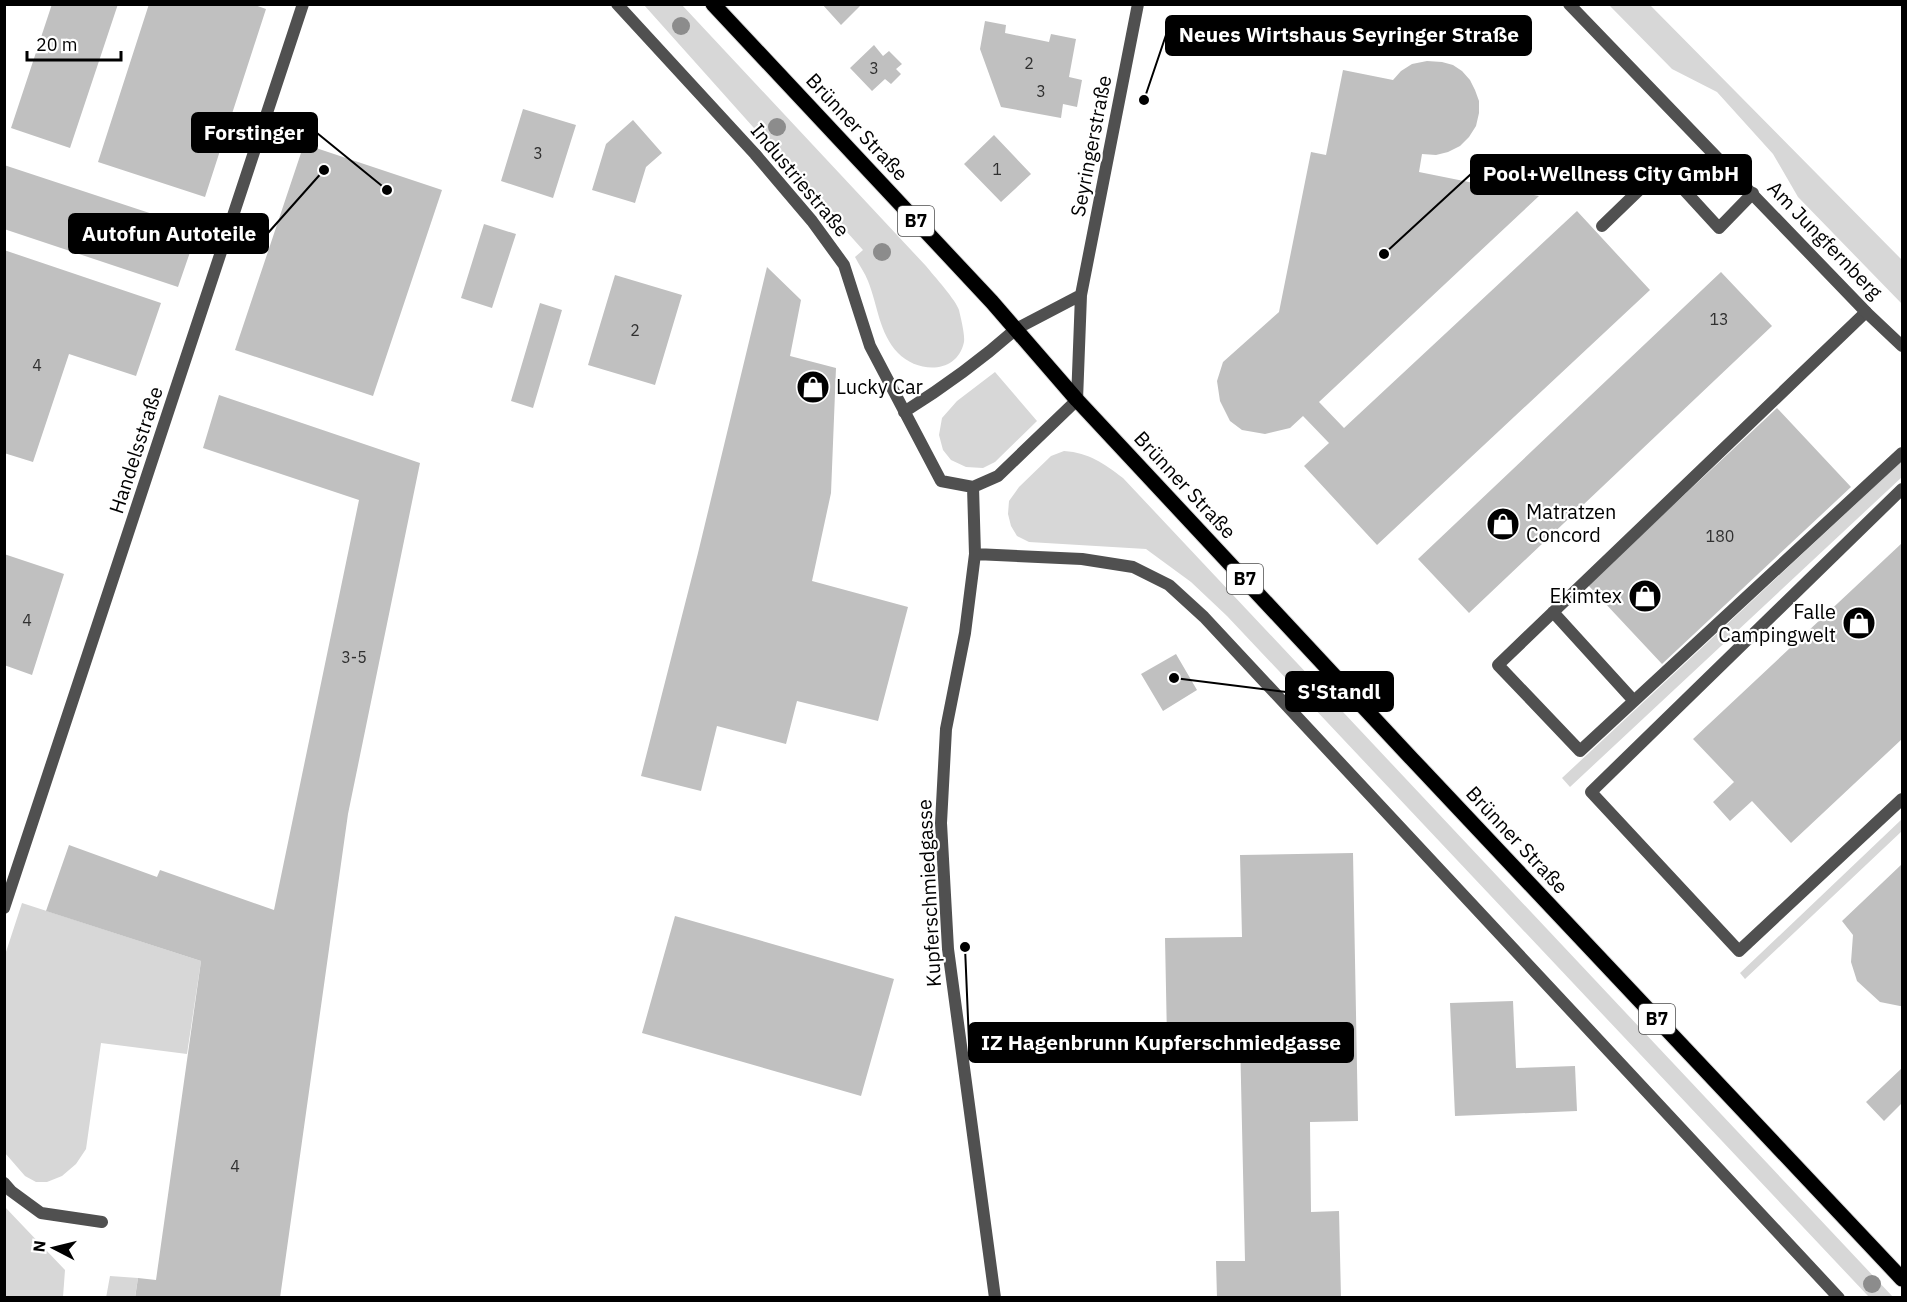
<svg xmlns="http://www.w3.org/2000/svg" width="1907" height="1302" font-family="'IBM Plex Sans',sans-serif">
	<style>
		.green { fill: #d7d7d7 }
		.building { fill: #c0c0c0 }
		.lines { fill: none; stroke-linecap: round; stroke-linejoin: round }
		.primary-casing { stroke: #dbdbdb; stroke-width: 17 }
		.service { stroke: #505050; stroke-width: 12 }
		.minor { stroke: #505050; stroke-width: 12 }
		.tertiary { stroke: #505050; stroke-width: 12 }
		.primary { stroke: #000; stroke-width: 15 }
		.tree { fill: #8c8c8c }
		.labels { text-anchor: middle; stroke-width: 4.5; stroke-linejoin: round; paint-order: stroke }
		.number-label { font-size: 16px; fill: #303030 }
		.shield { fill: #fff; stroke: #4c4c4c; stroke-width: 1.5 }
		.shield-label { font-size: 18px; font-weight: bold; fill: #000 }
		.street-label { font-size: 20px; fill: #000; stroke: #fff }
		.poi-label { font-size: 20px; fill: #000; stroke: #fff; text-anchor: start }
		.leader { fill: none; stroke: #000; stroke-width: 2 }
		.callout-dot { fill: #000; stroke: #fff; stroke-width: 2 }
		.callout { fill: #000; stroke: #000; stroke-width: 2 }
		.callout-label { font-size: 21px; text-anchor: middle; font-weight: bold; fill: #fff }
	</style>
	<rect width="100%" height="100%" fill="#fff"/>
	<path class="green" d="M644,5h38l244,261c8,10 30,34 33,44 2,9 6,24 5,32 -7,33 -47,31 -66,11 -19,-20 -20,-47 -30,-72 -3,-8 -9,-16 -13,-24l8,-7z
		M1609,5h41l252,255v44l-104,-107 -25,-43 -56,-62 -45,-23z
		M995,372l42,49 -42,41 -12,6 -17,-1 -15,-7 -8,-10 -4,-15 3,-17 15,-17z
		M1064,451c26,2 39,12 59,27l770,819h-24l-642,-681 -36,-34 -45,-33 -117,-7 -12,-6 -6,-10 -3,-12 1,-13 10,-14 32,-31z
		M1902,461v16l-332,310 -8,-9z
		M1902,819v12l-157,148 -5,-6z
		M22,903l179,58 -14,93 -86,-11 -15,106 -10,15 -14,12 -15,6h-11l-11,-6 -20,-23v-198z
		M4,1206l61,64 -2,27h-58z
		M110,1276l28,2 -3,19 -29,1z"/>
	<path class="building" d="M52,4h66l-48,144 -59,-20z
		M149,4h103l14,5 -61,188 -107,-35z
		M822,4h40l-21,21z
		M985,21l21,4 -1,8 44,9 2,-8 25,5 -7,38 13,3 -5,27 -14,-3 -2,14 -60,-11 -21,-58z
		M874,45l9,11 6,-5 13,13 -6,5 5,5 -10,10 -6,-5 -13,12 -22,-23z
		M1427,61l15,1 11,3 9,6 8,9 5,10 4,11v12l-3,13 -7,11 -9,9 -12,6 -12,3 -14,-1 -3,18 120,24 -220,206 25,26 233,-217 73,79 -273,255 -73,-79 25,-23 -26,-27 -13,12 -25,6 -23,-4 -12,-9 -10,-20 -3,-20 6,-19 56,-50 32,-160 15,3 17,-85 50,10 8,-9 11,-7z
		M523,109l53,16 -23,73 -52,-17z
		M633,120l29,33 -16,14 -11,36 -43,-13 14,-46z
		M994,135l37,39 -30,28 -37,-38z
		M304,144l138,46 -69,206 -138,-46z
		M4,165l194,64 -20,58 -174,-58z
		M484,224l32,10 -24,74 -31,-10z
		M4,250l157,53 -25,73 -67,-22 -36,108 -29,-9z
		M767,267l34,33 -11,56 46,12 -5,125 -19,88 96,26 -30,114 -81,-20 -11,43 -69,-18 -16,65 -60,-15 57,-223z
		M1721,272l51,54 -303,287 -51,-54z
		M615,275l67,20 -27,90 -67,-20z
		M540,303l22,7 -29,98 -22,-7z
		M219,395l201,68 -72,351 -68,484h-145l3,-20 18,2 45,-319 -155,-50 23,-66 88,32 3,-7 114,40 85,-410 -156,-52z
		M1777,408l74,79 -189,177 -74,-79z
		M1902,543v196l-111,104 -39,-42 -22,20 -17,-19 21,-20 -41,-43z
		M4,554l60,20 -32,101 -28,-10z
		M1176,654l21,36 -34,21 -22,-37z
		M1353,853l5,268 -48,1 1,90 28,-1 2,87h-124l-1,-37h29l-5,-224 -73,2 -2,-101 77,-1 -2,-82z
		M1902,864v142h-2l-20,-4 -23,-21 -6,-19 2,-27 -11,-14z
		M675,916l219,63 -33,117 -219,-63z
		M1513,1001l3,67 59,-2 2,45 -122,5 -5,-113z
		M1902,1068v35l-18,18 -18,-19z"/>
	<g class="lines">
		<g class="primary-casing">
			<path id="primary" d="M713,4l279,298 85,98 335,359 490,520"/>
		</g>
		<path class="service" d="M1602,226l61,-59 56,61 34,-35
			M1866,312l-368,353 82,86 322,-298
			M1902,489l-311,303 148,159 163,-152
			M1553,612l81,89
			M4,1183l7,8 30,22 61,9"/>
		<path class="minor" d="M617,4l138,150 57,67 32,44 26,81 71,135 32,6 25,-11 79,-76
			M1569,4l297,308 36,34
			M904,412c40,-25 77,-52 112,-83
			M973,487l2,67 -10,79 -19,96 -5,94 7,126 47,349
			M975,554l107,5 51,8 36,18 35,32 635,681
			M4,908l299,-904"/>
		<path class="tertiary" d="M1016,329l65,-34
			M1077,400l4,-105 57,-291"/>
		<use href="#primary" class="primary"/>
	</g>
	<g class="tree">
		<circle cx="681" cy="26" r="9"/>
		<circle cx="777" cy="127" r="9"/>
		<circle cx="882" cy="252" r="9"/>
		<circle cx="1872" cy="1284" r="9"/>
	</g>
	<defs>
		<g id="shop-disc" transform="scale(1.725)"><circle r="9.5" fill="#000" stroke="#fff"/><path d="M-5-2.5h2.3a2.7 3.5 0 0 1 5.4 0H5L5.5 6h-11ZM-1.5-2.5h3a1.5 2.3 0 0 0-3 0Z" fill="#fff"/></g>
	</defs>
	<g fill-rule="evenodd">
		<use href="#shop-disc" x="813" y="387"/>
		<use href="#shop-disc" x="1503" y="524"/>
		<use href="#shop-disc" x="1645" y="596"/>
		<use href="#shop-disc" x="1859" y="623"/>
	</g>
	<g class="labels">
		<g class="number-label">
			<text x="1029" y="69">2</text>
			<text x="874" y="74">3</text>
			<text x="1041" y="97">3</text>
			<text x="538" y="159">3</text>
			<text x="997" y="175">1</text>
			<text x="1719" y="325">13</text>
			<text x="635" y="336">2</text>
			<text x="37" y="371">4</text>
			<text x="1720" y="542">180</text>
			<text x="27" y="626">4</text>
			<text x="354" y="663">3-5</text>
			<text x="235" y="1172">4</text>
		</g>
		<g class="shield">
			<rect x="898" y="206" width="36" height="30" rx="4.5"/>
			<rect x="1227" y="564" width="36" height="30" rx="4.5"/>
			<rect x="1639" y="1004" width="36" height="30" rx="4.5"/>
		</g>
		<g class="shield-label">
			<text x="916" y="227">B7</text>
			<text x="1245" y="585">B7</text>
			<text x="1657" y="1025">B7</text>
		</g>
		<g class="street-label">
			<text transform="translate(857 127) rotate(47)" y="7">Brünner Straße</text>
			<text transform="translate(1091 146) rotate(-79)" y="7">Seyringerstraße</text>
			<text transform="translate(800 180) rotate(50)" y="7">Industriestraße</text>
			<text transform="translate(1825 240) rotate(46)" y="7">Am Jungfernberg</text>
			<text transform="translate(136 450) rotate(-72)" y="7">Handelsstraße</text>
			<text transform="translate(1185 485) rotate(47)" y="7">Brünner Straße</text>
			<text transform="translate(1517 840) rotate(47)" y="7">Brünner Straße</text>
			<text transform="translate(929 893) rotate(-93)" y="7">Kupferschmiedgasse</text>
		</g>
		<g class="poi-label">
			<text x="836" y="394">Lucky Car</text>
			<text x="1526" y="519">Matratzen<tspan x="1526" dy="23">Concord</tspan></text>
			<text x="1622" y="603" text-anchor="end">Ekimtex</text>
			<text x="1836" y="619" text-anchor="end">Falle<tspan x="1836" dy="23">Campingwelt</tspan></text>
		</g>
	</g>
	<path class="leader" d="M1144 100L1166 35M387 190L317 133M1384 254L1471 174M324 170L268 233M1174 678L1286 692M965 947L969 1042"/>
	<g class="callout-dot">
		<circle cx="1144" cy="100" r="6"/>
		<circle cx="387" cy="190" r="6"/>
		<circle cx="1384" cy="254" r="6"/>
		<circle cx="324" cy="170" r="6"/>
		<circle cx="1174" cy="678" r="6"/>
		<circle cx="965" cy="947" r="6"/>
	</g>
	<g class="callout">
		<rect x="1166" y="16" width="365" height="39" rx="6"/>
		<rect x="192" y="113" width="125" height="39" rx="6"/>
		<rect x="1471" y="155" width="280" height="39" rx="6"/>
		<rect x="69" y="214" width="199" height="39" rx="6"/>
		<rect x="1286" y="672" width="107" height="39" rx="6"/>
		<rect x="969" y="1023" width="384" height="39" rx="6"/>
	</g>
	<g class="callout-label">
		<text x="1349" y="42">Neues Wirtshaus Seyringer Straße</text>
		<text x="254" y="140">Forstinger</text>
		<text x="1611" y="181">Pool+Wellness City GmbH</text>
		<text x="169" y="241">Autofun Autoteile</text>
		<text x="1339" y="699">S'Standl</text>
		<text x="1161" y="1050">IZ Hagenbrunn Kupferschmiedgasse</text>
	</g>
	<rect width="1907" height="1302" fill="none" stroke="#000000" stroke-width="12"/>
	<g transform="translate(54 1248) rotate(277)" stroke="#ffffff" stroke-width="4.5" paint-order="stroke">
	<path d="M0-4.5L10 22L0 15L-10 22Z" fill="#000000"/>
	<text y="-9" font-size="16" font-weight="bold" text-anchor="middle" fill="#000000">N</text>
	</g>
	<path d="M27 51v9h94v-9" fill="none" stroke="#000000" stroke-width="3"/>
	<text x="36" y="51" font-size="18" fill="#000000" stroke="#ffffff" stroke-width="4.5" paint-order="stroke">20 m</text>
</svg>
